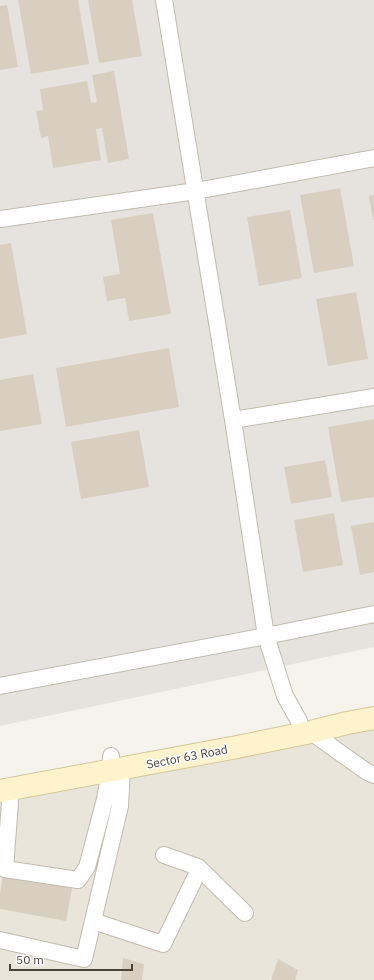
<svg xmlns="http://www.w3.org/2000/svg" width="374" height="980" font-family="'IBM Plex Sans',sans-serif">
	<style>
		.residential { fill: #eae5da }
		.industrial { fill: #e6e2dd }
		.building { fill: #d8cfc1 }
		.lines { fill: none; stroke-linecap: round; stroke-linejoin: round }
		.street-casing { stroke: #c2bbae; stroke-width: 18 }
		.secondary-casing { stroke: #d6c79b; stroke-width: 24 }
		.street { stroke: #fff; stroke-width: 16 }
		.secondary { stroke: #fff3cd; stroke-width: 22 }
		.labels { text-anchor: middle; stroke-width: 3; stroke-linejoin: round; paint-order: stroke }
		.street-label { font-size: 12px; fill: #4b4439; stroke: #fff }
	</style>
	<rect width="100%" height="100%" fill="#f6f3ec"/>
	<path class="residential" d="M374,728v252h-374v-177z"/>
	<path class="industrial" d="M0,0h374v647l-374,79z"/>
	<path class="building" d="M18,0h60l11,64 -58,10z
		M88,0h44l10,56 -43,7z
		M7,5l11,62 -18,3v-64z
		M114,71l15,88 -21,4 -6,-35 -6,1 5,31 -48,8 -5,-32 -7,2 -5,-27 7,-1 -3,-21 47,-8 4,22 6,-1 -5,-27z
		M340,188l14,78 -40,7 -14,-78z
		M374,195v25h-1l-4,-24z
		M290,210l12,68 -43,8 -12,-69z
		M153,213l18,101 -42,7 -4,-23 -18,3 -4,-24 17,-3 -9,-54z
		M11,243l16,91 -27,5v-94z
		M356,292l12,67 -40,7 -12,-67z
		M169,348l10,59 -113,20 -10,-59z
		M33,374l9,50 -42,7v-51z
		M374,419v78l-33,5 -13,-75z
		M139,430l10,57 -68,12 -10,-57z
		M325,460l7,37 -41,7 -7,-37z
		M334,513l9,52 -40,7 -9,-52z
		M374,522v50l-14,3 -9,-49z
		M3,875l69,13 -6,33 -66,-12v-15z
		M123,958l21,6 -2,16h-21z
		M278,959l20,11 -3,10h-24z"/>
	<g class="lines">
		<g class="street-casing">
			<path id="street" d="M164,0l69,420 33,216 19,60 14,25
				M0,219l196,-28 178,-33
				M233,420l141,-23
				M0,686l266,-50 108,-22
				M311,732l56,40 7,3
				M11,789l-6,80 73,11 9,-13 18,-68 5,-28 1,-15
				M198,867l47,46
				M93,921l70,23 33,-68 2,-9 -34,-12
				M0,940l84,19 36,-153 2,-37"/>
		</g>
		<g class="secondary-casing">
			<path id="secondary" d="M0,791l237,-44 74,-15 36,-9 27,-5"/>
		</g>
		<use href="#street" class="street"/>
		<use href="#secondary" class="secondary"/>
	</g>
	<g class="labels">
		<g class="street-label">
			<text transform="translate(187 757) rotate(-11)" y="4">Sector 63 Road</text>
		</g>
	</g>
	<path d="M10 964v6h122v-6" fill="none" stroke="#4b4439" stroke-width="2"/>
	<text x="16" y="964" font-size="12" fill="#4b4439" stroke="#ffffff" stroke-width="3" paint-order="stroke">50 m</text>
</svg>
